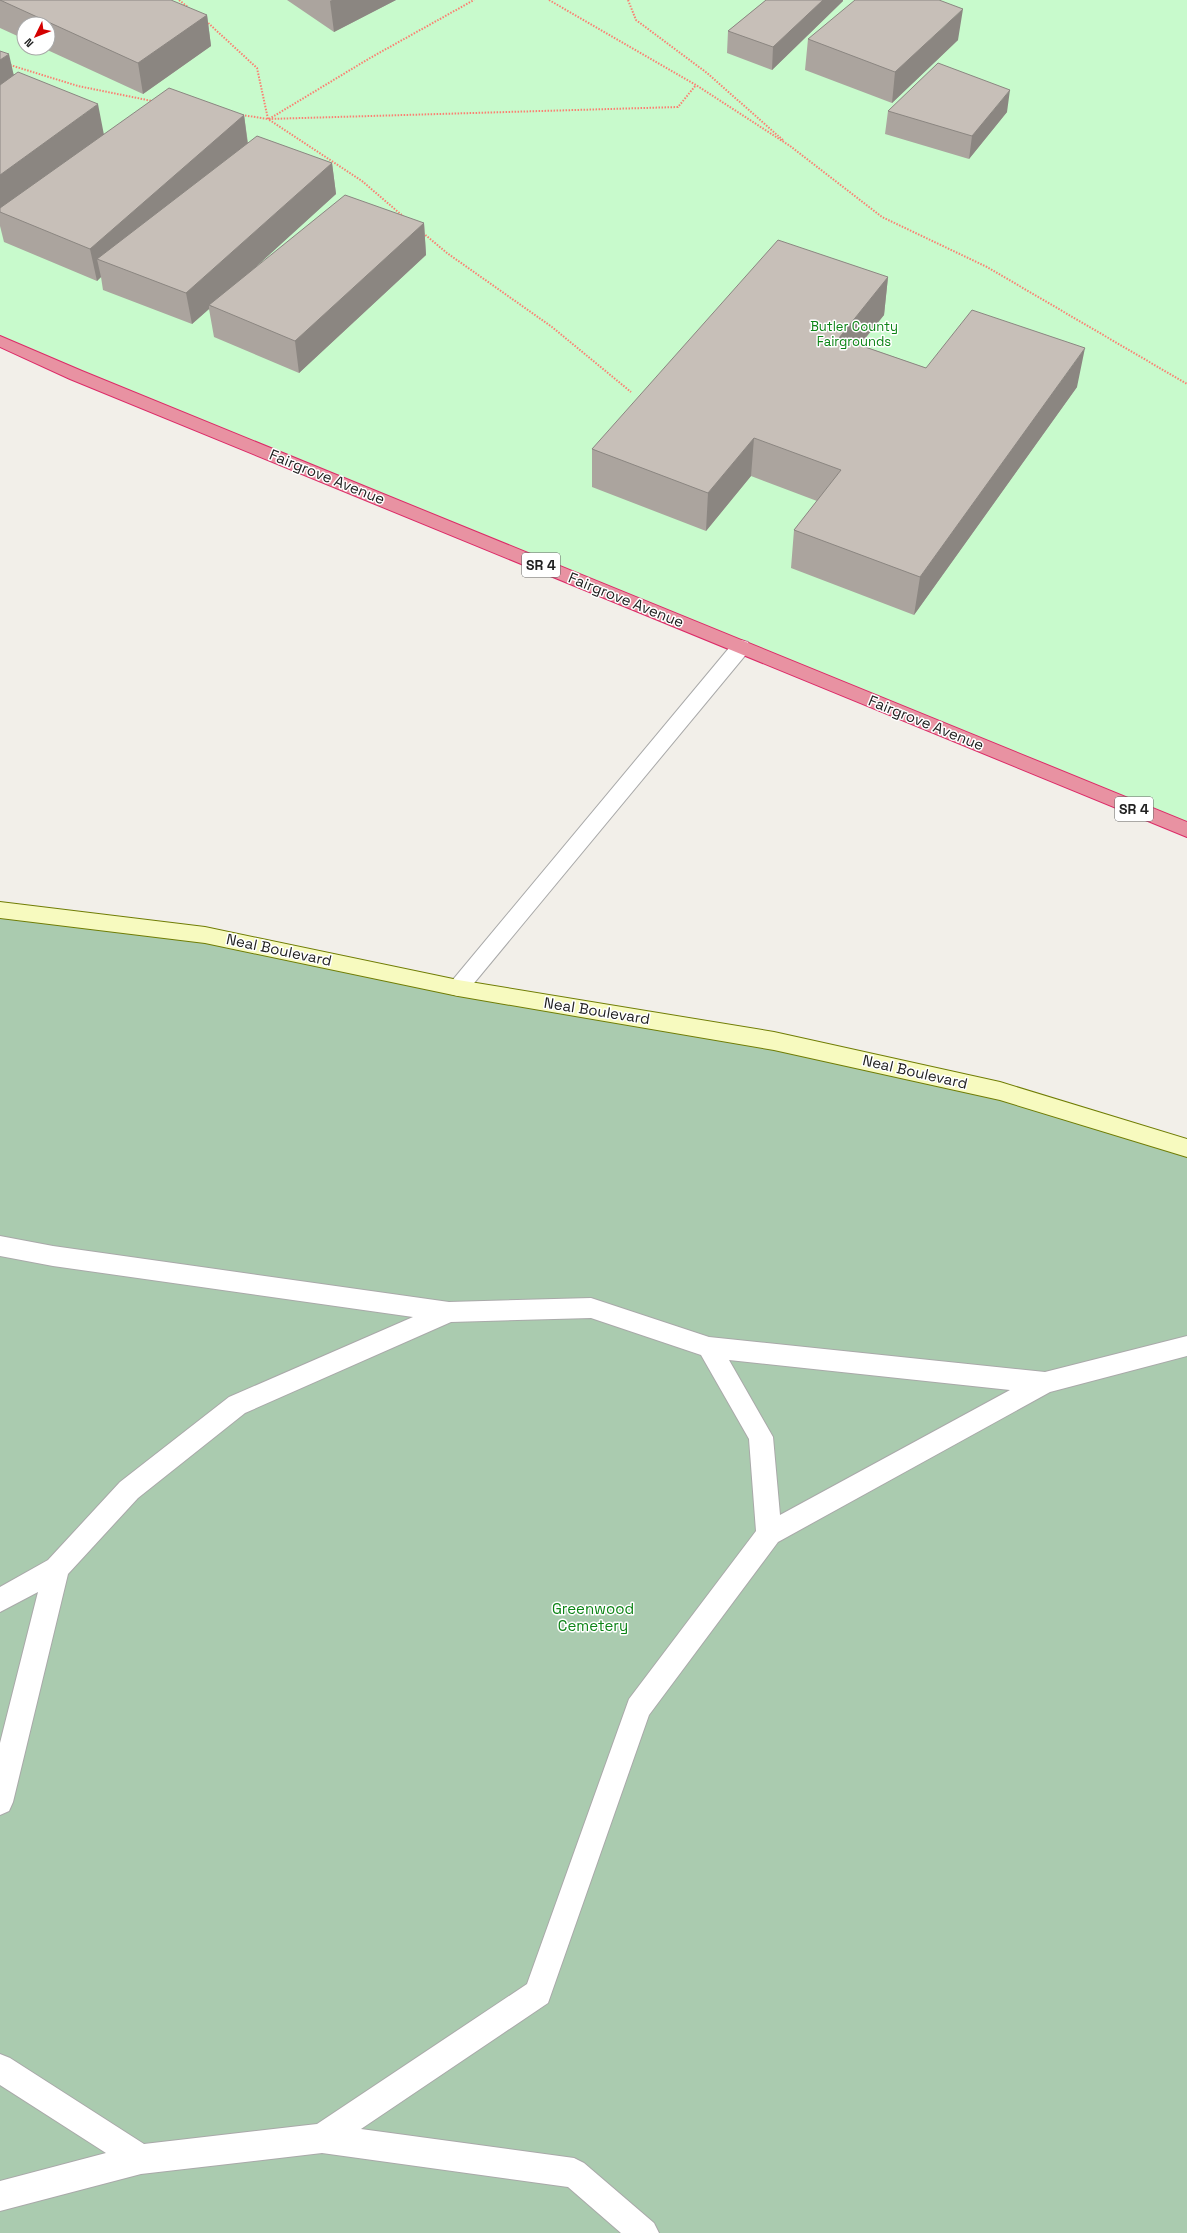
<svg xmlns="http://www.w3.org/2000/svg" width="1187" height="2233" font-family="'Space Grotesk',sans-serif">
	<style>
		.cemetery { fill: #aacbaf }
		.park { fill: #c8facc; fill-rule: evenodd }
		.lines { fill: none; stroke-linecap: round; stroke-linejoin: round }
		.lane-casing { stroke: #a9a9a9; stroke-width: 2 }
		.secondary-casing { stroke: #707d05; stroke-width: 2 }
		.highway-casing { stroke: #dc2a67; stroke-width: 2 }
		.path { stroke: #fa8072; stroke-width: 2; stroke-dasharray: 1.5 1.5; stroke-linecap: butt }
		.lane { fill: #fff; fill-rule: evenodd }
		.secondary { fill: #f7fabf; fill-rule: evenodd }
		.highway { fill: #e892a2; fill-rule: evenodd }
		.wall { fill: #aba49e }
		.shaded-wall { fill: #8b8681 }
		.building { fill: #c7bfb8; stroke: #8b8681 }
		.labels { text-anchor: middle; stroke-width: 3; stroke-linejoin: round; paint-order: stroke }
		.far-park-label { font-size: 13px; fill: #0c8416; stroke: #fff }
		.shield { fill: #fff; stroke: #646464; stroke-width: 1 }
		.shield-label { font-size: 14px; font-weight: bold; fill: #222 }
		.street-label { font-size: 15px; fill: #222; stroke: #fff }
		.park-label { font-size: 15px; fill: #0c8416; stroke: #fff }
	</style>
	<rect width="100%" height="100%" fill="#f2efe9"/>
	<path class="cemetery" d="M0,910l20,1 754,130 413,107v1085h-1187z"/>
	<path class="park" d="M0,0h1187v830l-1187,-489zM24,24h24v24h-24z"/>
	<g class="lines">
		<g class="lane-casing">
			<path id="lane" d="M741,640l7,2 2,5 -2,5 -283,342 -7,2 -7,-2 -4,-6 4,-6 283,-340z
				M0,1236l53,10 396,56 142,-4 118,39 336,35 142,-36v20l-137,36 -272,150 -129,173 -101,288 -187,126 213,29 10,5 70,60 5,10h-38l-53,-46 -246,-34 -181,21 -141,37v-30l106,-28 -106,-68v-31l10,4 134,86 173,-20 210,-140 102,-285 127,-168 -7,-92 -48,-84 -110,-37 -140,4 -206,91 -107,85 -70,76 -55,228 -4,9 -9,4v-72l38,-151 -38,20v-25l48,-27 72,-78 109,-85 184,-80 -360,-51 -53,-10zM729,1360l281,30 -230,125 -7,-78z"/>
		</g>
		<g class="secondary-casing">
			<path id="secondary" d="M0,902l205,25 253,53 316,52 226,50 187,57v18l-187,-57 -226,-50 -316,-54 -253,-53 -205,-25z"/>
		</g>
		<g class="highway-casing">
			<path id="highway" d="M0,336l82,35 1105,451v15l-1117,-458 -70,-32z"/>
		</g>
		<path class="path" d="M179,0l10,8
			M549,0l147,85 94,61 92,71 105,50 200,117
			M628,0l8,20 71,53 77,68
			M206,21l51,47 11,51 94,62 42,36
			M10,65l68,21 74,15
			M242,115l26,4 410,-12 18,-22
			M269,119l101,-61 104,-58
			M423,233l24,20 105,74 79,65"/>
		<use href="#lane" class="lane"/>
		<use href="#secondary" class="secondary"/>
		<use href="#highway" class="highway"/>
	</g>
	<path class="wall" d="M0,0l207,15 4,31 -68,48 -100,-46h5v-24h-24v15l-24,-11z
		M287,0h109l-62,32z
		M766,0h77v1l-71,69 -45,-17 1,-22z
		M808,39l150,1 -66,63 -87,-33z
		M0,51l14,24 90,59 140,-19 4,28 84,20 4,31 -88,79 176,-50 2,32 -127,118 -85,-36 -5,-28 -17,15 -89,-34 -2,-13 -4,4 -93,-39 -4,-16z
		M888,111l119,1 -38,47 -84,-25z
		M888,277l-4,38 -24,30 66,23 151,19 -163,228 -123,-47 3,-38 23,-29 -66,-25 -45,55 -114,-44v-38z"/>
	<path class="shaded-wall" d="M332,0h64l-62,32 -4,-31z
		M823,0h20v1l-71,69 1,-23z
		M963,9l-5,31 -66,63 3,-31z
		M207,15l4,31 -68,48 -5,-31z
		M9,54l7,31 -16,12v-37z
		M1010,90l-3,22 -38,47 3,-23z
		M98,104l6,31 -104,76v-36z
		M244,115l4,32 -151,112 4,18 -4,4 -7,-32z
		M332,163l4,31 -124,113 -3,-2v4l-17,15 -6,-31z
		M424,223l2,32 -127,118 -4,-32z
		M888,277l-4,38 -50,61 5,-38z
		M1085,348l-8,39 -163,228 6,-38z
		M754,438l-3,38 -45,55 2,-38z"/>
	<path class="building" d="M0,0h171l36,15 -69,48z
		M766,0h57l-50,47 -45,-16z
		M855,0h84l24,9 -68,63 -87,-33z
		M0,51l9,3 -9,6z
		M938,63l72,27 -38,46 -84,-25z
		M18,72l80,32 -98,71v-90z
		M169,88l75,27 -154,134 -90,-37v-4z
		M257,136l75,27 -146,130 -89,-34z
		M345,195l79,28 -129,118 -86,-36z
		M778,240l110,37 -49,61 87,30 46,-58 113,38 -165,229 -126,-47 47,-60 -87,-32 -46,55 -116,-44z"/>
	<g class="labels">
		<g class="far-park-label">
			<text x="854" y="331">Butler County<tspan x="854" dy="15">Fairgrounds</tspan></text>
		</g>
		<g class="shield">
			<rect x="522" y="553" width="38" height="24" rx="3"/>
			<rect x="1115" y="797" width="38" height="24" rx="3"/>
		</g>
		<g class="shield-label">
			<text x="541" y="570">SR 4</text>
			<text x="1134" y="814">SR 4</text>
		</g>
		<g class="street-label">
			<text transform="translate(327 477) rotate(22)" y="5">Fairgrove Avenue</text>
			<text transform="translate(626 600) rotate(22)" y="5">Fairgrove Avenue</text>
			<text transform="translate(926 723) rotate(22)" y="5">Fairgrove Avenue</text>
			<text transform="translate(279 950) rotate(12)" y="5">Neal Boulevard</text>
			<text transform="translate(597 1011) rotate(9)" y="5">Neal Boulevard</text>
			<text transform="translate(915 1072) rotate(13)" y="5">Neal Boulevard</text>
		</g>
		<g class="park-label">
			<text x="593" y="1614">Greenwood<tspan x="593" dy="17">Cemetery</tspan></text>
		</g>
	</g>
	<g transform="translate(36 36) rotate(227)"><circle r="19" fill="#ffffff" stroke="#a7a7a7"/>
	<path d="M0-3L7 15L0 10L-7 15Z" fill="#d40000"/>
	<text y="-6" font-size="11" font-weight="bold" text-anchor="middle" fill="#222222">N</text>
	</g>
</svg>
